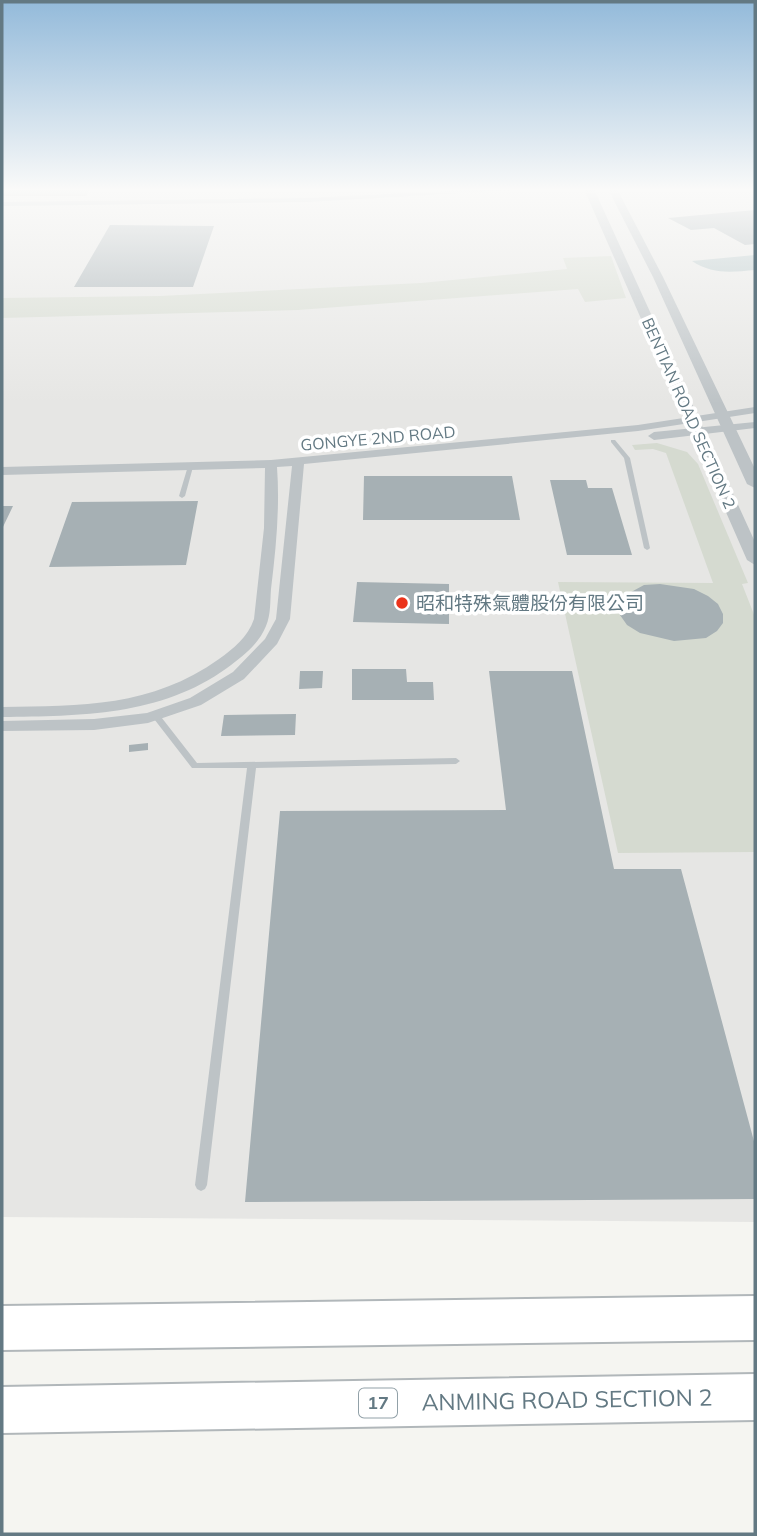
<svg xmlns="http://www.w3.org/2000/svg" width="757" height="1536" font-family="Mulish,'Noto Sans TC',sans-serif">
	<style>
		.built { fill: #e6e6e4 }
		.green { fill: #d5dad0 }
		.water { fill: #b3c4c6 }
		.building { fill: #a6b0b4 }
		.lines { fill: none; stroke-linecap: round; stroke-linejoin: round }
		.primary-casing { stroke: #b1b7ba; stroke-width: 4 }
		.service { fill: #bdc3c6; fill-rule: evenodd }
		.minor { fill: #bdc3c6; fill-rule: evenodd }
		.tertiary { fill: #bdc3c6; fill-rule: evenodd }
		.primary { fill: #fff; fill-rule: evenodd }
		.poi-dot { fill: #eb331b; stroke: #fff; stroke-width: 2.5 }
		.labels { text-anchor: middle; stroke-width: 7; stroke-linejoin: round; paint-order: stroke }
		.far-street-label { font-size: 16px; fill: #637983; stroke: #fff }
		.shield { fill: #fff; stroke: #92a1a8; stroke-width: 2 }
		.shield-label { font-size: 18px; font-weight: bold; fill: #637983 }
		.poi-label { font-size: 19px; fill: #637983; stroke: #fff; text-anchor: start }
		.near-street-label { font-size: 23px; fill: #637983; stroke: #fff }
	</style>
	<rect width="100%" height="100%" fill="#f5f5f1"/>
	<path class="built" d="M2,189h753v1033l-753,-5z"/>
	<path class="green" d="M611,256l15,42 -41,4 -7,-13 -280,21 -296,8v-20l158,-2 261,-13 146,-14 -4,-11z
		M657,443l30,9 11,12 50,119 -6,1 13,33v235l-137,1 -60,-271 155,1 -47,-130 -13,-4 -18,1 -3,-5z"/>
	<path class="water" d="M755,255v15c-23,2 -42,5 -63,-9z"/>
	<path class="building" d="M2,189h89l-5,7h-84z
		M755,210v34l-10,1 -31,-17 -23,2 -23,-12z
		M110,225l104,1 -21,61h-119z
		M364,476h148l8,44h-157z
		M550,480h36l2,8h24l20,67h-65z
		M198,501l-12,64 -137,2 23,-65z
		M2,506h11l-11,23z
		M357,582l92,2v40l-96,-2z
		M660,584l34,5 14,7 10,8 5,10v9l-6,8 -11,7 -32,3 -34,-8 -13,-8 -7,-10 -2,-9 4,-9 22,-12z
		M352,669h54l1,13h26l1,18h-82z
		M300,671h23l-1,17 -23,1z
		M489,671h83l42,198h67l74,276v54l-510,3 35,-391 226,-1z
		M296,714l-1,21 -74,1 3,-21z
		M148,743v7l-19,2v-7z"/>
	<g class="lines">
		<g class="primary-casing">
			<path id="primary" d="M755,1296v44l-753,10v-44z
				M755,1374v46l-753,13v-46z"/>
		</g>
		<path class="service" d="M611,440h4l15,18 20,90 -1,1 -2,1 -3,-2 -20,-90 -13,-16z
			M188,466l5,1 -8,29 -3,2 -3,-2z
			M155,712l3,1 39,50 259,-5 4,3 -4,3 -200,4 -49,417 -2,4 -4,2 -4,-2 -2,-4 52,-417h-55l-41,-53z"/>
		<path class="minor" d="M484,189h48l-224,13 -306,4v-4l306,-4z
			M755,407v6l-117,18 -334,33 -14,155 -13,25 -33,35 -43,26 -53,18 -54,7 -92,1v-10l92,-2 53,-6 43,-15 43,-26 32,-33 11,-20 16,-153 -15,1c3,41 -1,81 -6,122 -1,12 0,25 -5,37 -7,18 -24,31 -39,42 -66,48 -147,48 -225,49v-10c79,-1 150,0 217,-48 14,-10 29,-22 35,-40l10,-91 1,-60 -263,7v-8l269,-7 367,-35z
			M755,422v6l-101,12 -6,-4 6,-4z"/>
		<path class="tertiary" d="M584,189h10l161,353v23l-8,-5z
			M608,189h9l46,88 92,192v19l-8,-4 -94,-207z"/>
		<use href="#primary" class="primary"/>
	</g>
	<linearGradient id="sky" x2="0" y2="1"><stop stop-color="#93bada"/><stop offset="0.47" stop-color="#fafaf9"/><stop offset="1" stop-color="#fafaf9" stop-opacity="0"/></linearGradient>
	<rect width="757" height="404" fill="url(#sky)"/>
	<circle class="poi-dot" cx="402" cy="603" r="7"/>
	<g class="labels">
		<g class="far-street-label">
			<text transform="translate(689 413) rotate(66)" y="6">BENTIAN ROAD SECTION 2</text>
			<text transform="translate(378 438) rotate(-5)" y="6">GONGYE 2ND ROAD</text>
		</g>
		<rect class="shield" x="359" y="1388.5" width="38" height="29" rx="5"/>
		<g class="shield-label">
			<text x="378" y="1409">17</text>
		</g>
		<g class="poi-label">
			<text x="416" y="610">昭和特殊氣體股份有限公司</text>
		</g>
		<g class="near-street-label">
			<text transform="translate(567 1400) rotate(-1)" y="8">ANMING ROAD SECTION 2</text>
		</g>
	</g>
	<rect width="757" height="1536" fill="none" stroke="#637983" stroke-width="7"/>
</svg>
